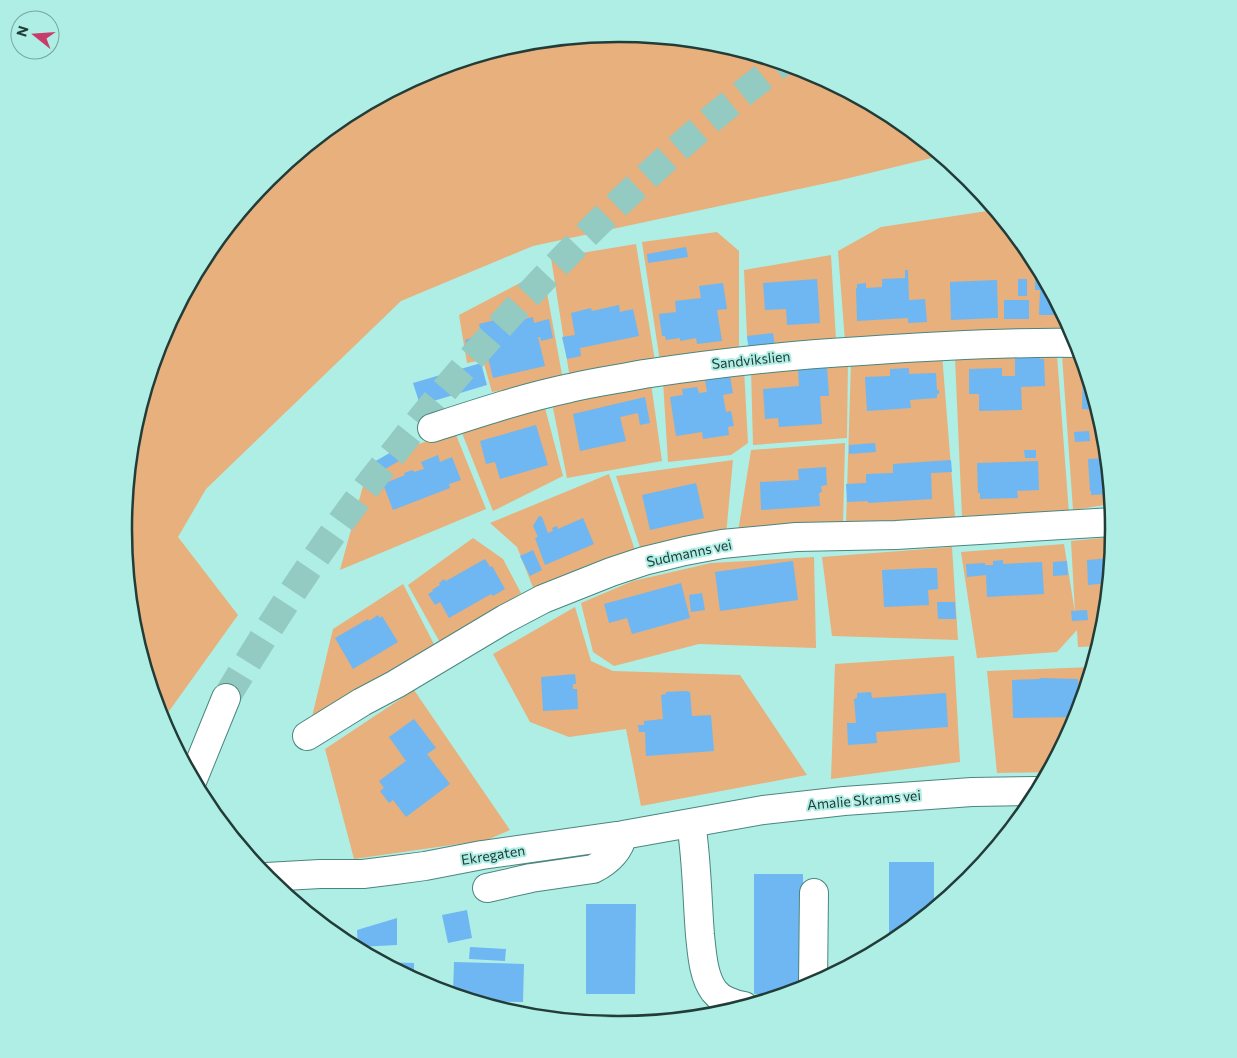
<svg xmlns="http://www.w3.org/2000/svg" width="1237" height="1058" font-family="Commissioner,sans-serif">
	<style>
		.green { fill: #e7b07c }
		.building { fill: #6eb7f2 }
		.lines { fill: none; stroke-linecap: round; stroke-linejoin: round }
		.highway-tunnel { stroke: #93cac2; stroke-width: 28; stroke-dasharray: 28 14; stroke-linecap: butt }
		.minor-casing { stroke: #4a867e; stroke-width: 30 }
		.highway-casing { stroke: #4a867e; stroke-width: 30 }
		.minor { stroke: #fff; stroke-width: 28 }
		.highway { stroke: #fff; stroke-width: 28 }
		.labels { text-anchor: middle; stroke-width: 4; stroke-linejoin: round; paint-order: stroke }
		.street-label { font-size: 14px; fill: #223c38; stroke: #afeee4 }
		.rim { fill: none; stroke: #223c38; stroke-width: 2.5 }
	</style>
	<rect width="100%" height="100%" fill="#afeee4"/>
	<path class="green" d="M619,34l96,9 93,29 86,45 46,39 -99,24 -308,66 -132,55 -195,188 -28,48 60,78 -76,106 -29,-96 -10,-96 10,-97 28,-93 46,-85 62,-75 75,-62 85,-46 93,-28z
		M994,210l36,44 44,81 -229,6 -7,-90 43,-24z
		M717,232l22,19v100l-79,11 -18,-120z
		M636,244l19,117 -85,18 -19,-121z
		M831,255l5,85 -87,10 -2,-14 -3,-66z
		M543,271l20,109 -71,12 -9,-32 -16,3 -8,-48z
		M942,354l13,163 -93,8 -16,-1 5,-163z
		M1057,355l12,158 -107,3 -7,-158z
		M1062,355h19l23,78 7,71 -38,6z
		M848,360l-1,78 -94,7 -2,-76z
		M744,369l4,74 -17,12 -63,7 -5,-81z
		M651,383l11,78 -95,17 -15,-75z
		M544,404l19,72 -70,35 -33,-83z
		M454,430l32,79 -146,61 29,-106z
		M845,443l-2,82 -105,7 13,-82z
		M733,460l-7,75 -85,15 -25,-74z
		M609,474l26,76 -101,40 -17,-43 -27,-24z
		M1113,537l-9,89 -6,20 -20,1 -1,-17 -20,22 -80,6 -16,-106 103,-8 11,69 -4,-72z
		M473,538l30,21 18,34 -79,53 -34,-61z
		M952,547l6,93 -126,-4 -10,-79z
		M814,557l2,91 -117,-4 -85,22 -21,-14 -12,-49 52,-22 78,-18z
		M403,584l34,66 -126,71 22,-92z
		M575,607l16,54 22,10 127,4 67,100 -166,31 -15,-77 -57,8 -39,-15 -37,-68z
		M954,656l6,106 -129,17 4,-115z
		M1092,667l-16,52 -28,53 -51,1 -10,-102z
		M414,690l96,140 -23,10 -133,19 -29,-110z"/>
	<path class="building" d="M686,247l2,10 -40,6 -1,-9z
		M905,270h3l1,30 16,-1 2,23 -19,1v-5l-51,3 -1,-33h1v-4l9,-1v5l16,-1v-8l23,-1z
		M1039,274h2l22,41h-24l1,-24v-1h-5v-11h5z
		M817,279l3,44 -33,2 -1,-16 -21,1 -2,-27z
		M1018,279h9v17h-9z
		M997,280l1,38 -47,2 -1,-38z
		M723,283l4,26 -10,1 5,31 -25,3 -1,-6 -16,3v-3l-14,2 -1,-4h-3l-3,-22 17,-2 -1,-11 26,-3 -2,-12z
		M1004,300h25v19h-25z
		M619,305l1,7 13,-3 6,27 -59,12 1,8 -14,3 -5,-22 13,-2 -4,-22 20,-5 1,3z
		M533,317l1,6 15,-4 4,19 -12,3 -1,-4h-2l7,29 -52,12 -7,-28 -16,4 -5,-14 17,-5 -3,-11 20,-5 1,6z
		M773,333l2,14 -26,3 -2,-14z
		M1015,354h25v5h4l1,27 -24,1 1,23 -43,1v-17h-10v-25l33,-1v8h13z
		M481,363l6,22 -67,20 -7,-22z
		M827,367l2,29h-9l2,28 -43,3 -1,-9 -13,1 -2,-30 36,-3 -1,-17z
		M909,368v6l27,-1 1,17h2v4h-2v4l-27,2 1,8 -44,3 -2,-34 25,-1v-7z
		M1083,371h3l11,39 -15,-1z
		M730,376l3,17 -10,2 3,17 5,-1 3,15 -6,1 1,8 -26,4 -1,-7 -26,4 -6,-39 13,-2 -1,-6 15,-2 2,6 8,-1 -2,-12z
		M645,397l5,26 -10,2 -2,-12 -18,4 6,24 -46,10 -7,-37z
		M536,425l12,40 -48,14 -5,-17 -9,2 -6,-23z
		M1089,431l1,10 -15,1 -1,-10z
		M875,443l1,9 -27,2v-9z
		M1024,450h12v8h-11z
		M393,451l6,10 -19,11 -6,-10z
		M438,455l2,7 12,-5 9,23 -12,4 1,4 -57,22 -10,-26 22,-9 -1,-2 9,-3 1,2 10,-3 -3,-7z
		M1107,458l3,36 -19,1v-4h-1l-2,-32z
		M951,460l1,12 -21,1 1,26 -64,4v-2l-21,1 -1,-18 20,-1v-9l27,-1v-9z
		M1038,461l1,29 -22,1 1,7 -38,1v-6h-2l-1,-30z
		M826,467l1,18 -6,1 1,6 -3,1 1,13 -59,4 -1,-28 39,-2 -1,-11z
		M696,483l8,35 -54,12 -8,-35z
		M539,516l3,1 6,16 5,-2 -1,-3 5,-2 1,3 25,-11 11,26 -49,21 -10,-27 3,-1 -5,-11z
		M533,550l9,20 -12,6 -10,-20z
		M1111,558l-3,25 -20,2 -1,-25z
		M485,559l5,8 2,-1 13,23 -12,7 -2,-2 -42,24 -9,-16 -5,3 -7,-11 5,-3 -1,-1 8,-5 -1,-2 5,-4 2,2z
		M1003,560v4l39,-2 2,32 -57,3 -1,-22 -19,2 -1,-13 19,-1v2h8v-4z
		M793,561l5,39 -78,11 -5,-39z
		M1067,561l1,14 -15,1v-14z
		M928,568h9l1,21 -10,1 1,15 -45,2 -2,-37z
		M681,583l9,35 -58,16 -5,-16 -18,5 -5,-19z
		M702,593l3,17 -14,2 -2,-17z
		M937,602h18l1,17h-18z
		M1087,610l1,10 -16,1 -1,-10z
		M378,615l2,3 2,-2 16,26 -45,27 -18,-31 33,-19 1,2z
		M575,674l1,10h-3v5h4l1,20 -35,2 -2,-34z
		M1040,678l38,1 1,30 -2,8 -64,1 -1,-38 27,-1z
		M686,691l4,1 2,24 19,-1 3,36 -68,5 -1,-24h-6l-1,-7h6v-4l19,-2 -2,-24 5,-1v-2z
		M871,692l1,6 74,-5 2,34 -72,5 1,11 -29,2 -1,-22h9l-2,-24 3,-1v-5z
		M414,719l22,29 -9,6 23,30 -44,33 -13,-17 -4,3 -9,-12 4,-3 -5,-7 27,-20 -17,-24z
		M889,862h45v45l-45,36z
		M754,874h49v114l-18,6h-31z
		M586,904h50l-1,90h-49z
		M467,910l5,28 -24,5 -6,-28z
		M397,918v27l-39,2 -1,-17z
		M470,947l36,2 -1,12 -36,-2z
		M383,962l31,1v15z
		M454,962l70,2 -1,38 -47,-1 -23,-7z"/>
	<g class="lines">
		<path class="highway-tunnel" d="M226,698c41,-68 84,-135 132,-199 12,-17 26,-34 39,-50 93,-119 197,-229 311,-327 23,-20 48,-39 73,-59"/>
		<g class="minor-casing">
			<path id="minor" d="M432,428c46,-15 91,-30 138,-40 25,-6 49,-9 74,-14 73,-11 145,-19 218,-23 72,-5 143,-9 215,-8
				M307,736l55,-34 34,-18 109,-65 38,-20 68,-27 33,-11 41,-10 37,-7 74,-7 100,-2 217,-13
				M691,823c6,37 6,75 9,112 2,18 3,41 14,56 7,9 19,13 30,15
				M266,877l54,-3h43l32,-4 30,-4 57,-11 141,-20 140,-25 81,-9 128,-9 65,-1
				M487,888l44,-10 62,-9c14,-7 26,-18 30,-34
				M813,984l1,-91"/>
		</g>
		<g class="highway-casing">
			<path id="highway" d="M193,779l33,-81"/>
		</g>
		<use href="#minor" class="minor"/>
		<use href="#highway" class="highway"/>
	</g>
	<g class="labels">
		<g class="street-label">
			<text transform="translate(751 360) rotate(-6)" y="5">Sandvikslien</text>
			<text transform="translate(689 553) rotate(-12)" y="5">Sudmanns vei</text>
			<text transform="translate(864 800) rotate(-5)" y="5">Amalie Skrams vei</text>
			<text transform="translate(493 855) rotate(-9)" y="5">Ekregaten</text>
		</g>
	</g>
	<path d="M0 0H1237V1058H0ZM618 42H619A486 486 0 0 1 1105 528V530A486 486 0 0 1 619 1016H618A486 486 0 0 1 132 530V528A486 486 0 0 1 618 42Z" fill="#afeee4" fill-rule="evenodd"/>
	<path class="rim" d="M618 42H619A486 486 0 0 1 1105 528V530A486 486 0 0 1 619 1016H618A486 486 0 0 1 132 530V528A486 486 0 0 1 618 42Z"/>
	<g transform="translate(35 35) rotate(287)"><circle r="24" fill="#afeee4" stroke="#77a79f"/>
	<path d="M0-4L9 19L0 12L-9 19Z" fill="#c83b6b"/>
	<text y="-8" font-size="14" font-weight="bold" text-anchor="middle" fill="#223c38">N</text>
	</g>
</svg>
